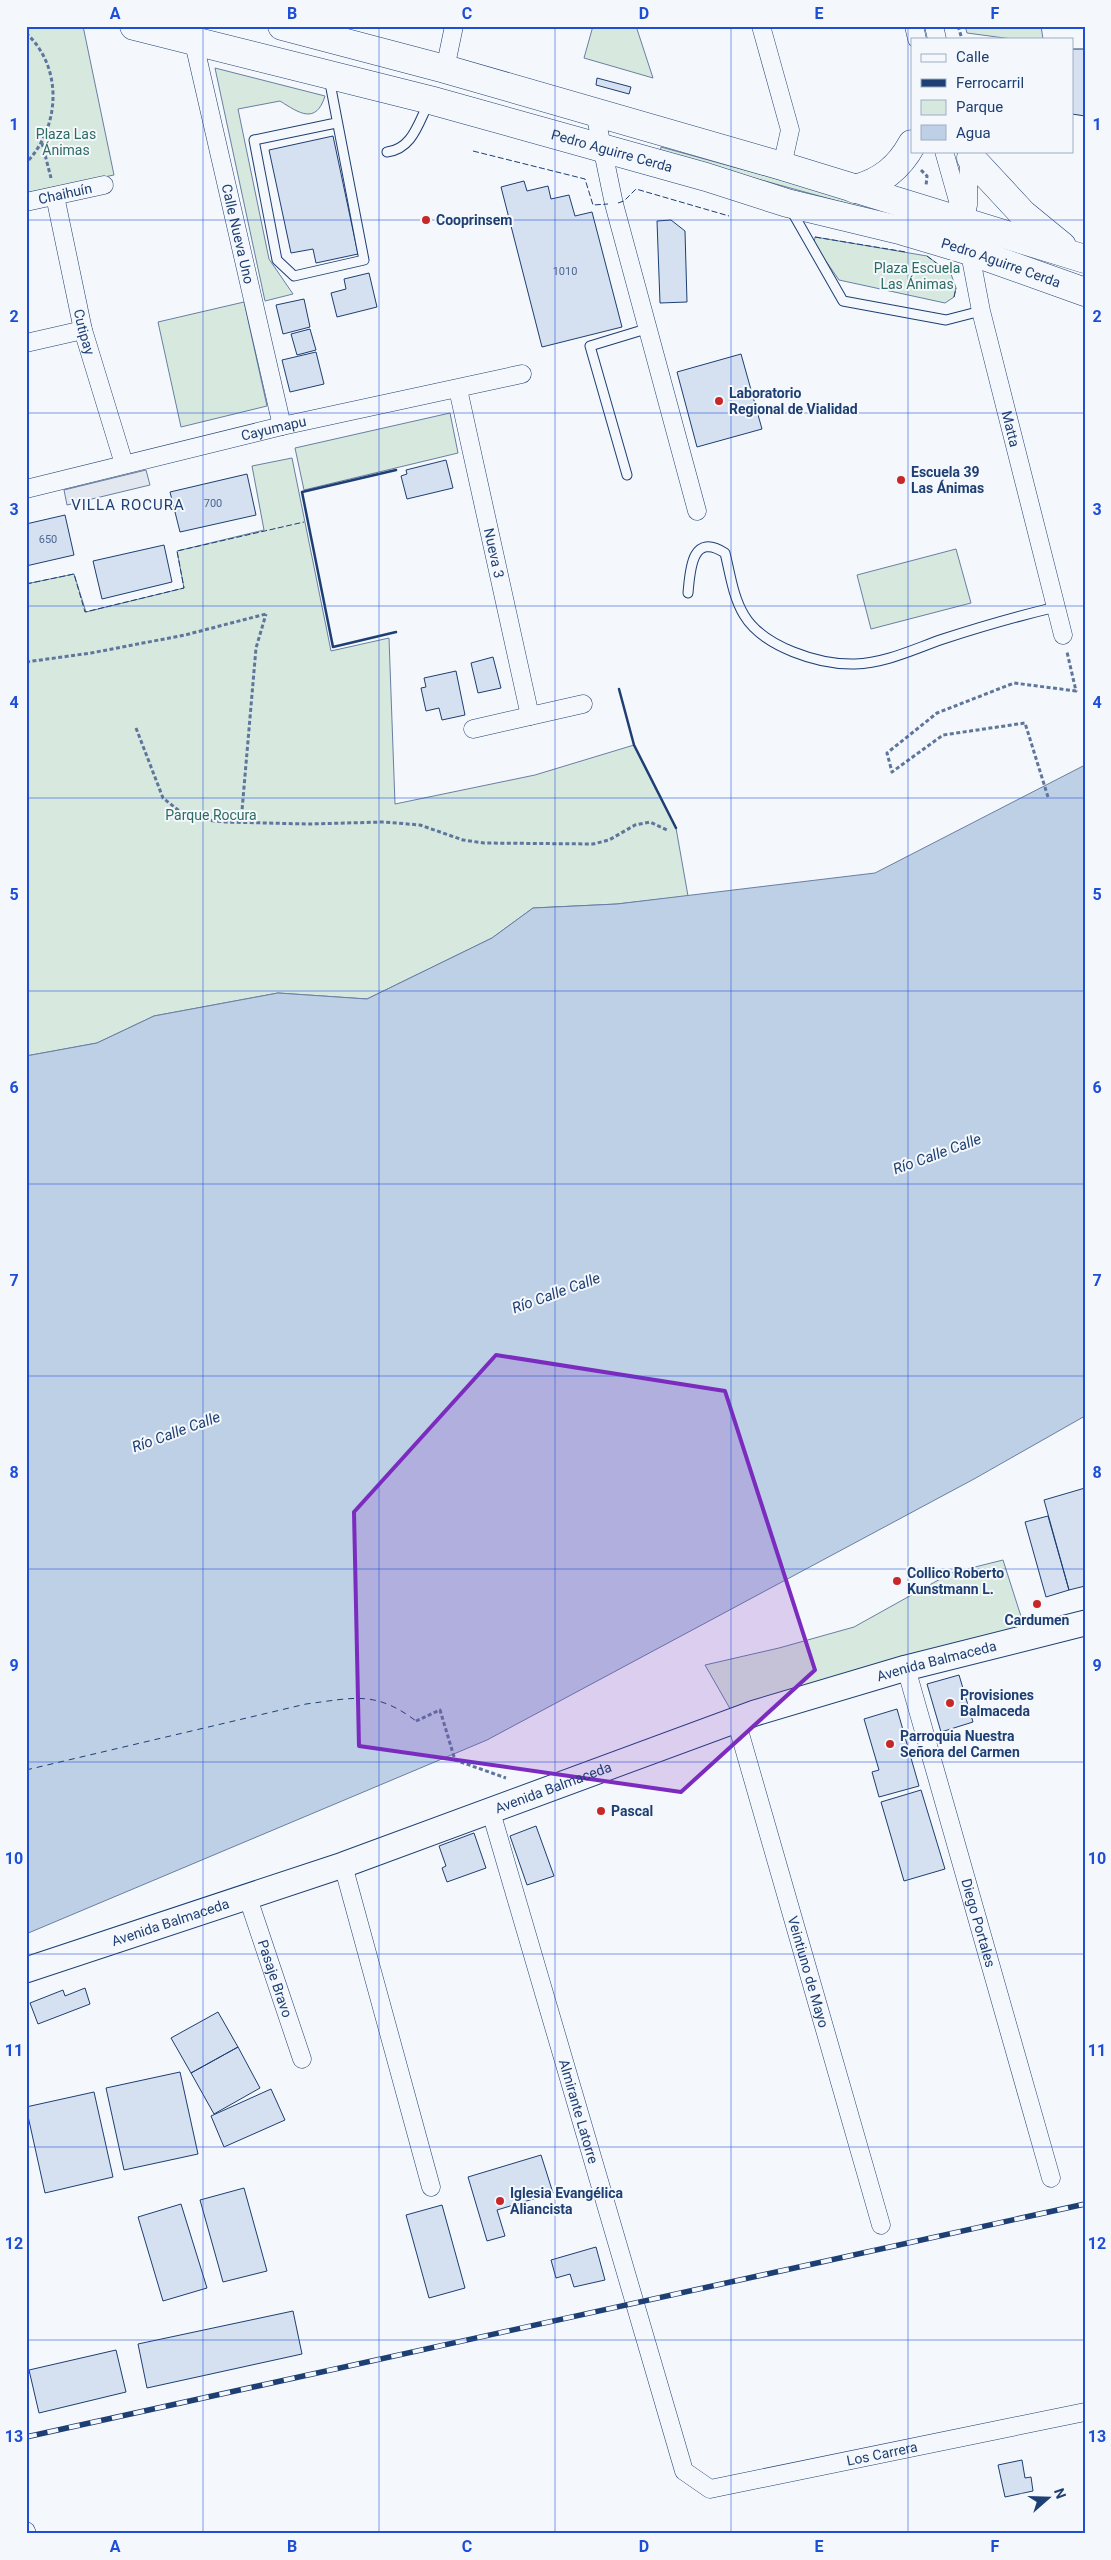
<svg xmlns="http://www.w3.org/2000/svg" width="1111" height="2560" font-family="Roboto,sans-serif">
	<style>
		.green { fill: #d7e8df; stroke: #687fa3 }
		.parking { fill: #e3e8f0; stroke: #687fa3 }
		.water { fill: #bed0e5; stroke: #687fa3 }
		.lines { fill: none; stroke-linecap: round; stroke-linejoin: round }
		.ferry { stroke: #1d3f73; stroke-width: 1; stroke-dasharray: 6 5; stroke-linecap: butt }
		.building { fill: #d5e0f0; stroke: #1d3f73 }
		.service-casing { stroke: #1d3f73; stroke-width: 11 }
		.minor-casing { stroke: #1d3f73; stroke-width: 19 }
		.secondary-casing { stroke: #1d3f73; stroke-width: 27 }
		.trunk-casing { stroke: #1d3f73; stroke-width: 29 }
		.path { stroke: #5e769c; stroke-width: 3; stroke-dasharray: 4 2.5; stroke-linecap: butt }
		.service { stroke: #f4f7fb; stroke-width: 9 }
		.minor { stroke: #f4f7fb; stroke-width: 18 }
		.secondary { stroke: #f4f7fb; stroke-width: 25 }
		.trunk { stroke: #f4f7fb; stroke-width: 28 }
		.rail-casing { stroke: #1d3f73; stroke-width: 5.5 }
		.rail { stroke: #f4f7fb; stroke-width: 4; stroke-dasharray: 11; stroke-linecap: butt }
		.fence { stroke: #1d3f73; stroke-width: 1; stroke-dasharray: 6 2.5; stroke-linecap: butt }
		.wall { stroke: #1d3f73; stroke-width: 2.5 }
		.marked { fill: #7b2cbf; fill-opacity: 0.2; stroke: #7b2cbf; stroke-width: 4; stroke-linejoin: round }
		.grid { fill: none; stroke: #1d4ed8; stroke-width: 1; stroke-opacity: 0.55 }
		.poi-dot { fill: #c62828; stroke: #f4f7fb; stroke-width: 2 }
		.labels { text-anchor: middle; stroke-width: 4; stroke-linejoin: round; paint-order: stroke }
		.number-label { font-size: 11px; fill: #4b6792 }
		.park-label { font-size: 14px; fill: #2c6c60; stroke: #f4f7fb }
		.street-label { font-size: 14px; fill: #1d3f73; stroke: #f4f7fb }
		.poi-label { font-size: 14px; font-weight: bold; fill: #1d3f73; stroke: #f4f7fb; text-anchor: start }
		.neighbourhood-label { font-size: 15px; letter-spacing: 1px; fill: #1d3f73; stroke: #f4f7fb }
		.water-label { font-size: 15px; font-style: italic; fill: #1d3f73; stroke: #f4f7fb }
		.neatline { fill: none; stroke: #1d4ed8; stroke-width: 2 }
		.grid-label { font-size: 16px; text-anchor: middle; font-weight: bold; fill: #1d4ed8 }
	</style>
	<rect width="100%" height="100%" fill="#f4f7fb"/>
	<path class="green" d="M26,26h57l31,149 -88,18z
		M593,26h43l17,52 -69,-20z
		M965,26h76l2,13h-31l-45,-6z
		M215,68l110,28c-9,29 -26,17 -45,5l-42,8 31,150 24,35 -28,7z
		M661,147l247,68 -2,5 -246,-68z
		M815,237l112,19 24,18 5,14 -2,9 -9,6 -106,-23 -25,-36z
		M244,302l23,104 -86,21 -23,-105z
		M450,413l8,40 -154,37 -9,-42z
		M292,458l39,193 58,-13 6,166 140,-29 99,-30 42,83 12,68 -71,8 -84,4 -41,30 -125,61 -89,-6 -124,23 -57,27 -71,13v-472l48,-10 12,38 98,-24 -7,-37 87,-21 -12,-64z
		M956,549l15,54 -100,26 -14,-54z
		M1003,1560l23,72 -294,80 -27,-47 74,-17 75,-21 97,-54z"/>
	<path class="parking" d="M146,470l4,15 -83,20 -3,-15z"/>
	<path class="water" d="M1085,765v651l-111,63 -487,261 -461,194v-878l71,-13 57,-27 124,-23 89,6 125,-61 41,-30 84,-4 258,-31z"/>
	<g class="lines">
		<path class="ferry" d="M26,1770l280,-66c48,-6 69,-14 110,17"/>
	</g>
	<path class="building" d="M1072,49h13v67l-13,-2z
		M597,78l34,9 -2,7 -33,-9z
		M333,136l25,118 -42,9 -3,-14 -22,4 -22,-103z
		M524,181l3,10 21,-5 3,13 18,-4 6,21 17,-4 30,115 -80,20 -41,-160z
		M671,220l14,11 2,71 -27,1 -3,-82z
		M369,273l8,34 -40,10 -6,-24 15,-4 -2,-10z
		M304,299l6,28 -27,7 -7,-29z
		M310,329l6,21 -19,5 -6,-21z
		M316,352l8,32 -34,8 -8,-32z
		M741,354l21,75 -65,18 -20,-75z
		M446,460l7,28 -46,11 -6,-23 6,-2 -1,-4z
		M247,474l9,41 -76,17 -10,-40z
		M65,515l9,40 -48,11v-42z
		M164,545l8,37 -70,17 -9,-38z
		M493,657l8,31 -23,5 -7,-30z
		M456,671l9,44 -23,5 -3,-12 -13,3 -5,-23 5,-1 -2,-9z
		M1085,1488v98l-16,4 -25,-90z
		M1048,1516l21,74 -23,7 -21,-75z
		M959,1675l14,47 -32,10 -14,-48z
		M897,1709l22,77 -40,11 -7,-25 7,-2 -15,-51z
		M921,1790l24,79 -41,12 -23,-79z
		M536,1826l18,50 -27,9 -17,-49z
		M474,1833l12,35 -39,14 -5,-14 4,-2 -7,-20z
		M85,1988l5,16 -52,20 -8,-21 33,-13 2,6z
		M218,2012l20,35 -47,26 -20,-35z
		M238,2047l22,41 -46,26 -23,-41z
		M180,2072l18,82 -74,16 -18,-82z
		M271,2089l14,31 -61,27 -13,-31z
		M94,2092l19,85 -68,16 -19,-86z
		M541,2155l12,38 -56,17 8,26 -18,5 -19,-64z
		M244,2188l23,83 -44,11 -23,-82z
		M181,2204l26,84 -44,13 -25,-84z
		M442,2205l23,83 -36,10 -23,-83z
		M596,2247l9,33 -31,7 -4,-13 -14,4 -5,-18z
		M293,2311l9,43 -155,34 -9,-44z
		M116,2350l10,42 -87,21 -10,-43z
		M1022,2460l3,18 6,-1 2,14 -28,6 -7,-32z"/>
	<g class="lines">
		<g class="service-casing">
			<path id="service" d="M329,78l35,182 -70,16 -17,-16 -23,-120 82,-17
				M387,152c25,-3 31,-28 41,-48
				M791,210l52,91 103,19 35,-9
				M627,475l-37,-129 56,-17
				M688,593c2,-21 3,-62 37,-40 5,20 8,44 19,62 19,32 75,50 111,49 31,-1 59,-15 88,-25 37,-12 75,-23 113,-32"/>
		</g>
		<g class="minor-casing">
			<g id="minor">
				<path d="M761,26l29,104 -8,36"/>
				<path d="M914,26l3,13"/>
				<path d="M934,26l3,13"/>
				<path id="s1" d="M194,43l88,383"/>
				<path d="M445,69l9,-43"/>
				<path d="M595,113l19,91 83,307"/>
				<path id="s2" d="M944,151l20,71 17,89 82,324"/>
				<path id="s3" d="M55,196l28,134 41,134"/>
				<path id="s4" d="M26,202l78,-17"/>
				<path d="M964,222l4,-17 1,-52"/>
				<path d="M26,343l57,-13"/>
				<path id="s5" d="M458,389l72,327"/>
				<path id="s6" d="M26,489l256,-63 240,-52"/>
				<path d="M473,729l110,-25"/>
				<path id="s7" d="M906,1668l145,510"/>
				<path id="s8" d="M736,1720l145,505"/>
				<path id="s9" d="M491,1812l193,659 26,18 375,-77"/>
				<path d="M343,1865l88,322"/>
				<path id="s10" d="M248,1898l54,161"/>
				<path d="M26,2531l1,3"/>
			</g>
		</g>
		<g class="secondary-casing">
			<g id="secondary">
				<path id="s11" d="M26,1970l317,-105 412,-152 151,-45 179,-45"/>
			</g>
		</g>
		<g class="trunk-casing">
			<g id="trunk">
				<path id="s12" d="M134,26l296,74 276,77 81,26 116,28 67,20 115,41"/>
				<path d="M282,26l163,43 337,97 303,93"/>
				<path d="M971,158l52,56 39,32"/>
				<path d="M855,189c26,-7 44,-21 57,-45"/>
			</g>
		</g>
		<path class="path" d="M958,26l4,13
			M26,33c38,35 34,95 0,130
			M42,143l9,35
			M921,170l6,6 -1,10
			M26,662l65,-9 94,-18 81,-21
			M136,728l27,70 25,20 37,4 83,2 76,-2 36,3 43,15 21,3 109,1 16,-4 26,-15 15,-3 19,9
			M1048,797l-23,-74 -82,12 -51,37 -5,-19 50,-40 77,-30 62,8 -9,-39
			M241,822l15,-174 10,-34
			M416,1721l24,-11 15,50 51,18"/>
		<use href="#service" class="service"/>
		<use href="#minor" class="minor"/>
		<use href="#secondary" class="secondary"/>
		<use href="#trunk" class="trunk"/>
		<g class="rail-casing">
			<path id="rail" d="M26,2437l1059,-233"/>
		</g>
		<use href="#rail" class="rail"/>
		<path class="fence" d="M473,151l112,28 8,26 15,-1
			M618,203l6,-2 12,-12 93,27
			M815,237l91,15
			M927,256l24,18
			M954,297l2,-9
			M26,584l48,-10 11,38 99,-24 -7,-37 127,-29"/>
		<path class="wall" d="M396,632l-63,15 -31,-155 94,-22
			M619,689l15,56 42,83"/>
	</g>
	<path class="marked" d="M496,1355l229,36 90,279 -134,122 -322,-46 -5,-234z"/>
	<path class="grid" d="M203,26v2508M379,26v2508M555,26v2508M731,26v2508M908,26v2508M26,220h1059M26,413h1059M26,606h1059M26,798h1059M26,991h1059M26,1184h1059M26,1376h1059M26,1569h1059M26,1762h1059M26,1954h1059M26,2147h1059M26,2340h1059"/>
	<g class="poi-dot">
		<circle cx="426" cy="220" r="5"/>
		<circle cx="719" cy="401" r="5"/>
		<circle cx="901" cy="480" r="5"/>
		<circle cx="897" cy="1581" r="5"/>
		<circle cx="1037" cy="1604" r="5"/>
		<circle cx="950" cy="1703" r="5"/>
		<circle cx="890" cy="1744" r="5"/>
		<circle cx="601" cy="1811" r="5"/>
		<circle cx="500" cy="2201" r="5"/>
	</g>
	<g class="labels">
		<g class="number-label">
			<text x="565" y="275">1010</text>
			<text x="213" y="507">700</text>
			<text x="48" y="543">650</text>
		</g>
		<g class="park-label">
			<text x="66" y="139">Plaza Las<tspan x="66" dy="16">Ánimas</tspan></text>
			<text x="917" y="273">Plaza Escuela<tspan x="917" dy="16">Las Ánimas</tspan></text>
			<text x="211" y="820">Parque Rocura</text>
		</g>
		<g class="street-label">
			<text dy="5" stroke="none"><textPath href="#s12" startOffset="494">Pedro Aguirre Cerda</textPath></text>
			<text dy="5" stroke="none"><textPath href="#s4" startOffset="40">Chaihuín</textPath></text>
			<text dy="5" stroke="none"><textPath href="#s1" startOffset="196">Calle Nueva Uno</textPath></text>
			<text dy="5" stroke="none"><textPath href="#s12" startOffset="899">Pedro Aguirre Cerda</textPath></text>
			<text dy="5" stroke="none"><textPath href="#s3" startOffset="139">Cutipay</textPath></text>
			<text dy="5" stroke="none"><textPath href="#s6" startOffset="255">Cayumapu</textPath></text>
			<text dy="5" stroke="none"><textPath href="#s2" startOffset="286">Matta</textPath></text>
			<text dy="5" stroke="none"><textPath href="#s5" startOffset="168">Nueva 3</textPath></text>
			<text dy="5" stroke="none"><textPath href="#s11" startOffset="962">Avenida Balmaceda</textPath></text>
			<text dy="5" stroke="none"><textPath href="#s11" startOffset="558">Avenida Balmaceda</textPath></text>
			<text dy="5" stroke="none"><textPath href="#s11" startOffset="152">Avenida Balmaceda</textPath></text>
			<text dy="5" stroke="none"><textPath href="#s7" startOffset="265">Diego Portales</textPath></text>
			<text dy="5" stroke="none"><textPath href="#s8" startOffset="262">Veintiuno de Mayo</textPath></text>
			<text dy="5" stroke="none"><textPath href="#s10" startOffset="85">Pasaje Bravo</textPath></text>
			<text dy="5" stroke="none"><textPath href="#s9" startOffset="312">Almirante Latorre</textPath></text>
			<text dy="5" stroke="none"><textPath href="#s9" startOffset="894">Los Carrera</textPath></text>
		</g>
		<g class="poi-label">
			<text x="436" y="225">Cooprinsem</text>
			<text x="729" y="398">Laboratorio<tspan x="729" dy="16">Regional de Vialidad</tspan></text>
			<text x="911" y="477">Escuela 39<tspan x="911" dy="16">Las Ánimas</tspan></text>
			<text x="907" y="1578">Collico Roberto<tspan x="907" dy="16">Kunstmann L.</tspan></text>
			<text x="1037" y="1625" text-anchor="middle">Cardumen</text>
			<text x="960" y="1700">Provisiones<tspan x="960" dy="16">Balmaceda</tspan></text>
			<text x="900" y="1741">Parroquia Nuestra<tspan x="900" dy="16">Señora del Carmen</tspan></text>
			<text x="611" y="1816">Pascal</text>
			<text x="510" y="2198">Iglesia Evangélica<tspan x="510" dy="16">Aliancista</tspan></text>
		</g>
		<g class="neighbourhood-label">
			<text x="128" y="510">VILLA ROCURA</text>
		</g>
		<g class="water-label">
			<text transform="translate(937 1154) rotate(-20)" y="5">Río Calle Calle</text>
			<text transform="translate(556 1293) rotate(-20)" y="5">Río Calle Calle</text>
			<text transform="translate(176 1432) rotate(-20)" y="5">Río Calle Calle</text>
		</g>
	</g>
	<rect width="1111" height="2560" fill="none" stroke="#f4f7fb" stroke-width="55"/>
	<rect x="911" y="38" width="162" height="115" fill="#f4f7fb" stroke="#9eadc5"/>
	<rect x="921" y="54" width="25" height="8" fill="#f4f7fb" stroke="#9eadc5"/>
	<text x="956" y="62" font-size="15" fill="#1d3f73">Calle</text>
	<rect x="921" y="79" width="25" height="8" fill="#1d3f73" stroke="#9eadc5"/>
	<text x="956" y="88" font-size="15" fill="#1d3f73">Ferrocarril</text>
	<rect x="921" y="100" width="25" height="15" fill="#d7e8df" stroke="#9eadc5"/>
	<text x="956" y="112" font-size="15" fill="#1d3f73">Parque</text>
	<rect x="921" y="125" width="25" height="15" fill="#bed0e5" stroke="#9eadc5"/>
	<text x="956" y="138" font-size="15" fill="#1d3f73">Agua</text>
	<g transform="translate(1048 2498) rotate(70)" stroke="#f4f7fb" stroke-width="4" paint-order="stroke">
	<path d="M0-4L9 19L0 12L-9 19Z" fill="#1d3f73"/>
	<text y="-8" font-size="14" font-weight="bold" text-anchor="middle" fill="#1d3f73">N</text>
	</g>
	<rect x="28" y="28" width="1056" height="2504" class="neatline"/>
	<g class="grid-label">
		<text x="115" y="19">A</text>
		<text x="292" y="19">B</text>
		<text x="467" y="19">C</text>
		<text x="644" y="19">D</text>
		<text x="819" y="19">E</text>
		<text x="995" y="19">F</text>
		<text x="14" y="130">1</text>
		<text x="1097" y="130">1</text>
		<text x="14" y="322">2</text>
		<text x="1097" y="322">2</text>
		<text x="14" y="515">3</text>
		<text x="1097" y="515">3</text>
		<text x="14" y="708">4</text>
		<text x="1097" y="708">4</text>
		<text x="14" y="900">5</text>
		<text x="1097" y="900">5</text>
		<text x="14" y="1093">6</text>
		<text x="1097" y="1093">6</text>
		<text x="14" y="1286">7</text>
		<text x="1097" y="1286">7</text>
		<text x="14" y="1478">8</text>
		<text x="1097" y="1478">8</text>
		<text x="14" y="1671">9</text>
		<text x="1097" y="1671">9</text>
		<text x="14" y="1864">10</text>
		<text x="1097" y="1864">10</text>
		<text x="14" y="2056">11</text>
		<text x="1097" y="2056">11</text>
		<text x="14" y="2249">12</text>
		<text x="1097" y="2249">12</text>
		<text x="14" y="2442">13</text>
		<text x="1097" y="2442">13</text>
		<text x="115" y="2552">A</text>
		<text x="292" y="2552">B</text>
		<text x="467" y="2552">C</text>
		<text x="644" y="2552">D</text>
		<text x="819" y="2552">E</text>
		<text x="995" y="2552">F</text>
	</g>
</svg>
